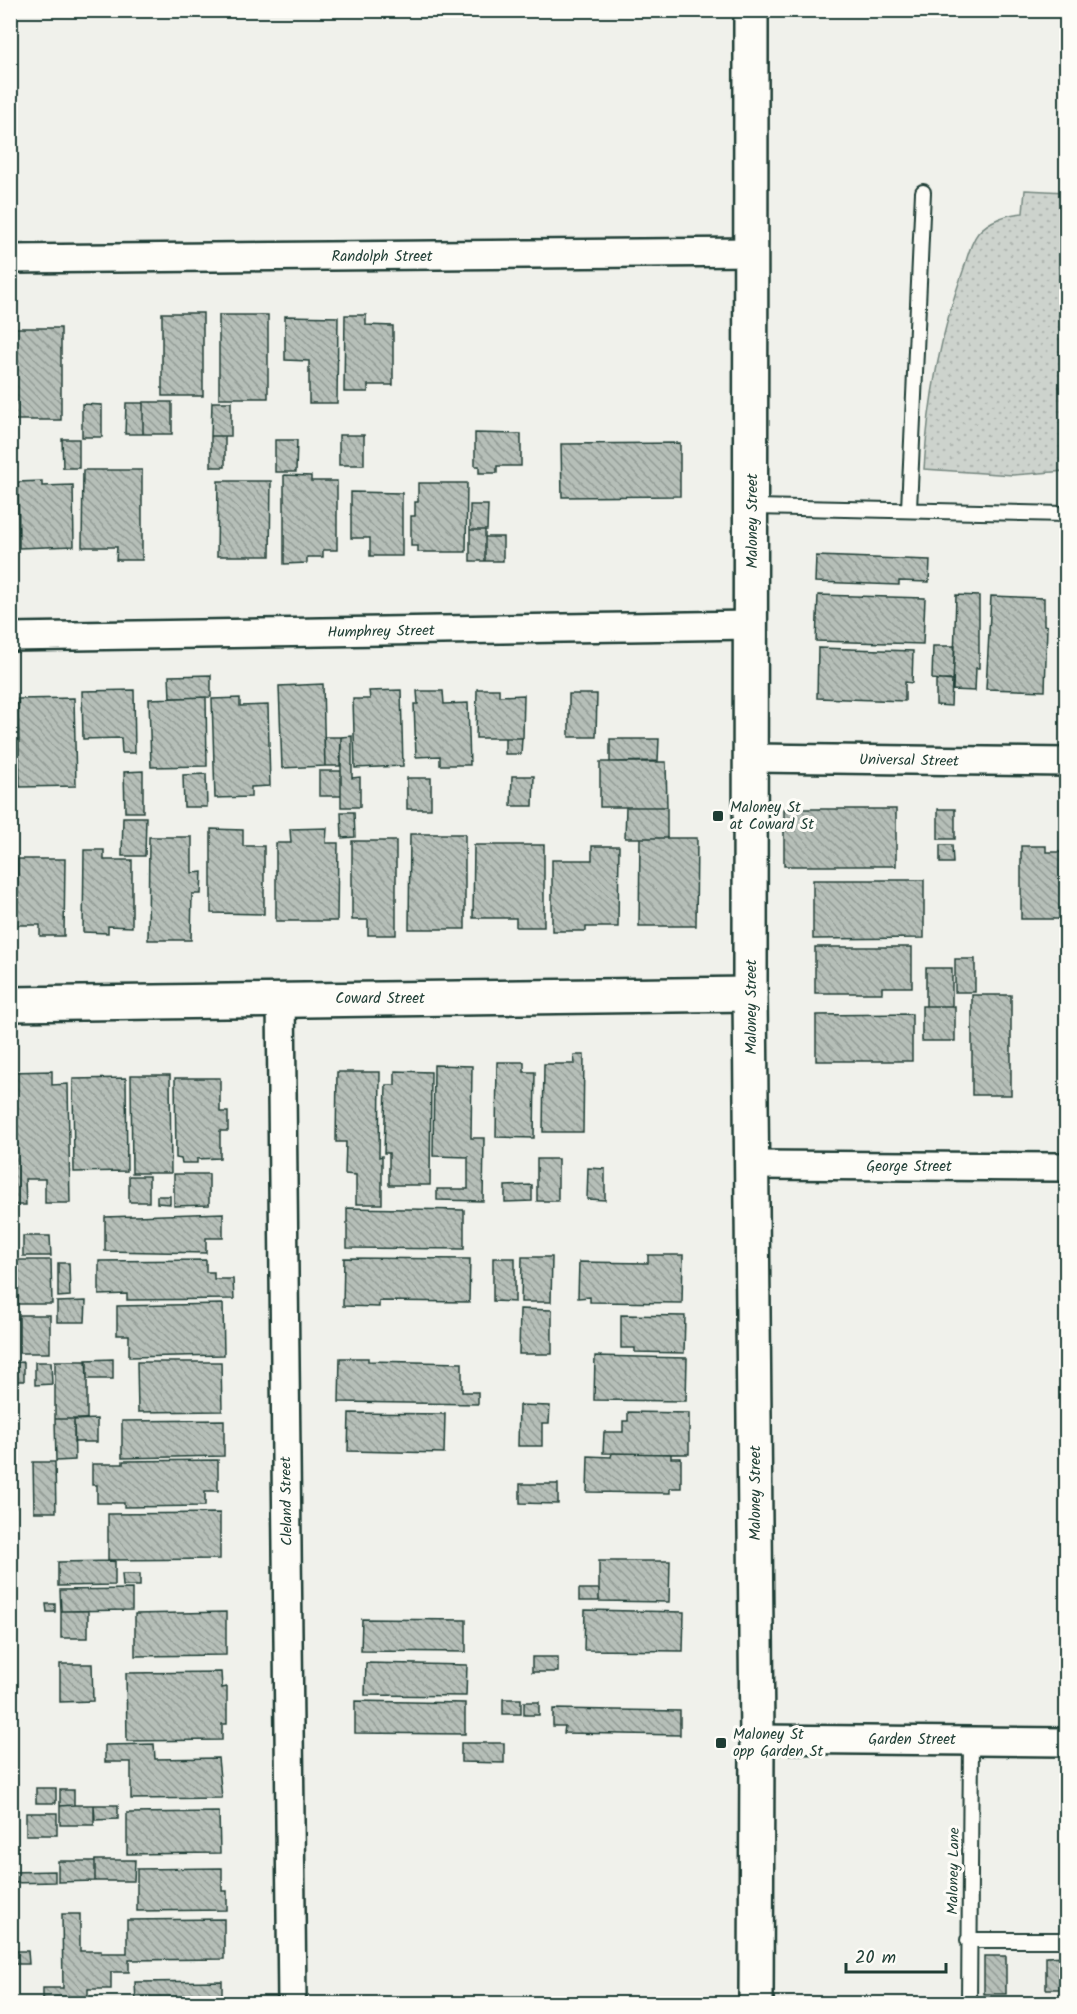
<svg xmlns="http://www.w3.org/2000/svg" width="1077" height="2014" font-family="Kalam,sans-serif">
	<style>
		.grass { fill: url(#grass-dots); stroke: #768880; stroke-width: 1.5 }
		.building { fill: url(#building-back-hatch); stroke: #1f3d34; stroke-width: 1.5 }
		.lines { fill: none; stroke-linecap: round; stroke-linejoin: round }
		.service-casing { stroke: #1f3d34; stroke-width: 18 }
		.minor-casing { stroke: #1f3d34; stroke-width: 32 }
		.tertiary-casing { stroke: #1f3d34; stroke-width: 38 }
		.secondary-casing { stroke: #1f3d34; stroke-width: 38 }
		.service { stroke: #fdfcf7; stroke-width: 14 }
		.minor { stroke: #fdfcf7; stroke-width: 27 }
		.tertiary { stroke: #fdfcf7; stroke-width: 33 }
		.secondary { stroke: #fdfcf7; stroke-width: 33 }
		.poi-dot { fill: #1f3d34; stroke: #fdfcf7; stroke-width: 2 }
		.labels { text-anchor: middle; stroke-width: 6; stroke-linejoin: round; paint-order: stroke }
		.street-label { font-size: 15px; fill: #1f3d34; stroke: #fdfcf7 }
		.poi-label { font-size: 15px; fill: #1f3d34; stroke: #fdfcf7; text-anchor: start }
	</style>
	<defs>
		<pattern id="grass-dots" width="8" height="8" patternUnits="userSpaceOnUse" patternTransform="scale(1.5)"><rect width="8" height="8" fill="#cdd3cd"/><path d="M2 2h.1M6 6h.1" fill="none" stroke="#b0b6b1" stroke-width="1.8" stroke-linecap="round"/></pattern>
		<pattern id="building-back-hatch" width="6" height="6" patternUnits="userSpaceOnUse" patternTransform="scale(1.5)"><rect width="6" height="6" fill="#b6bfb8"/><path d="M-1 5l2 2M0 0l6 6M5-1l2 2" fill="none" stroke="#939c96"/></pattern>
	</defs>
	<rect width="100%" height="100%" fill="#f0f1eb"/>
	<filter id="ink" filterUnits="userSpaceOnUse"><feTurbulence type="fractalNoise" baseFrequency=".0167" numOctaves="2"/><feDisplacementMap in="SourceGraphic" scale="12" xChannelSelector="R" yChannelSelector="G"/><feConvolveMatrix kernelMatrix="1 2 1 2 8 2 1 2 1" color-interpolation-filters="sRGB"/></filter>
	<g filter="url(#ink)">
		<path class="grass" d="M1025,190l41,2v279l-53,4 -89,-6c4,-67 16,-134 39,-198 4,-12 7,-28 15,-38 11,-13 30,-19 45,-20z"/>
		<path class="building" d="M162,313h41v83h-41z
			M219,315h49v83h-49z
			M345,315h21v10l27,1v59h-25v7h-24z
			M285,316l53,1 -1,86h-28v-42l-24,-1z
			M13,328h48v92h-49z
			M143,402h29v32h-29z
			M212,402h19v34h-20z
			M126,403h17v31h-18z
			M82,404l20,1v32h-20z
			M475,433l46,1v32h-24v7h-18v-7h-4z
			M339,435h25v30h-25z
			M211,436h14v31h-14z
			M62,439h17v29h-16z
			M275,440h22l-1,32h-21z
			M680,443v53l-118,1 -1,-53z
			M83,470h59v90h-26l1,-13h-35z
			M284,475l27,1v5h26v69h-14v7h-16v6l-23,1z
			M42,481v5l31,-1 1,61 -55,2 -1,-66z
			M218,481h53l-1,75h-53z
			M418,483h49l-1,69h-48v-6h-7v-30h4v-14h3z
			M351,492l51,1v63h-32v-18h-19z
			M470,505h18l-1,25h-17z
			M470,530h15v31h-15z
			M485,537h18v24h-18z
			M816,556l114,4 -1,22 -30,-1v4l-84,-3z
			M818,595l107,3 -2,46 -107,-3z
			M956,595l23,1v72h-3l-1,23 -22,-1z
			M991,596l53,2v27l3,1 -2,65 -59,-2z
			M933,646h22l-2,35 -21,-2z
			M818,648l95,3 -1,32 -7,-1v19l-88,-3z
			M211,675v22l-41,1 -1,-22z
			M936,680h16l-1,26 -15,-1z
			M323,684l2,82 -43,2 -3,-82z
			M477,689h22v7l25,-1 -1,43h-47z
			M134,690l1,63h-13l-1,-15 -38,1 -1,-48z
			M401,690l2,76 -48,2 -2,-69h17l-1,-8z
			M417,691h26l1,13 24,-1 2,62h-30v-9l-24,1 -2,-53h4z
			M569,694h28l-1,43h-27z
			M206,697l1,69 -56,1 -2,-68z
			M74,698l2,88 -56,1 -2,-88z
			M240,698v8l28,-1 2,81 -19,1v10l-36,1 -3,-99z
			M10,729l2,71h-2z
			M352,736v42l8,-1v30h-19v-70z
			M324,737h17l-1,29h-15z
			M505,738h17l-1,16h-16z
			M610,739h49l-1,22 -48,1z
			M600,762h66l1,45h-67z
			M143,771v41h-18l-1,-40z
			M319,771h22v25h-22z
			M206,774l1,33h-23l-1,-32z
			M512,776h22l-1,30h-22z
			M407,778h24v31h-24z
			M626,807h41v31h-42z
			M784,809h112v57h-112z
			M938,809h17v30h-17z
			M341,812h13l1,25 -13,1z
			M123,817h23l-1,39h-23z
			M327,828l-1,15h12l-1,78h-61v-78h15l-1,-14z
			M211,829l32,1v16h21v68l-53,-1z
			M410,834h55v95h-56z
			M149,837h43v36l10,-1 -1,22h-9l-1,46h-43z
			M640,838h57l-1,88h-57z
			M352,841h44v94h-28v-15h-16z
			M474,845h70v82h-28v-9h-43z
			M940,845h12l1,18h-13z
			M592,846h27l-1,81h-32v4h-34v-71h40z
			M1021,846h25v6h20v67h-45z
			M84,850h20v10h28v67l-24,-1v7l-25,-1z
			M18,859h47l-1,77h-24v-11h-23z
			M813,880h111v58l-111,1z
			M815,947h97v40h-30v6h-67z
			M955,959h20v33h-20z
			M926,968h26v38h-26z
			M972,995h39v100h-39z
			M922,1006h33v35h-33z
			M912,1014v47h-96v-46z
			M574,1055h10l-1,77h-40l1,-68h31z
			M497,1062h27v10h11l-1,66 -38,-1z
			M434,1065l38,1 -1,72h13l-1,63 -46,-1v-11h31v-32l-35,-1z
			M52,1071v14l16,-1 2,119h-25v-24h-20l1,26h-16v-133z
			M395,1071l36,1 -1,113h-41v-32h-5l2,-68h9z
			M337,1072h43l-1,85 3,-1v48h-26v-29l-11,-1 1,-32h-10z
			M131,1075h39l1,98h-39z
			M126,1078l1,93 -53,1 -1,-93z
			M175,1078h45v34h8v19h-8v27l-23,1v4h-15l-1,-4 -5,-1z
			M537,1159h21v42h-21z
			M588,1168l17,1v31l-18,-1z
			M174,1174h35v31l-35,1z
			M129,1176h20v26h-20z
			M532,1185v16l-27,1v-16z
			M157,1196h13v8l-13,-1z
			M347,1208l117,2v39l-117,-1z
			M223,1213v25h-17v15l-101,-2v-34z
			M23,1236h27l1,20h-28z
			M648,1255h35l-1,48 -92,-1v-5l-12,1 1,-36 69,1z
			M522,1257h30l-1,45h-30z
			M344,1258l126,1 -1,43 -90,-1v6l-36,-1z
			M493,1258h22v44l-22,-1z
			M10,1260h7l1,15h-8z
			M17,1260h34l1,44h-34z
			M206,1260v12h8v7h19l1,20 -107,1v-6l-28,1v-34z
			M58,1263h11l1,33 -12,1z
			M86,1301l-1,21h-28v-20z
			M223,1304l1,51 -95,2v-22h-12v-29z
			M520,1309l32,1v44h-33z
			M19,1315h31v38h-31z
			M621,1315l64,1 -1,37 -49,-1v-4h-14z
			M595,1356l92,2 -1,43 -92,-1z
			M340,1358h28v3l94,2v29h16v12l-139,-2z
			M113,1359v20h-26l-1,-19z
			M55,1361h32v58h-32z
			M24,1362v19h-14v-18z
			M35,1362h16l1,22 -17,1z
			M137,1362h84l1,49 -84,1z
			M519,1405l31,1 -1,17h-7v23h-24z
			M628,1412l61,1v41l-86,-1 1,-21h19v-11h5z
			M349,1413l96,1 -1,39 -96,-2z
			M55,1419h19l1,41 -19,1z
			M97,1419v23h-23v-22z
			M224,1420v36l-102,2v-37z
			M612,1453l59,1v4h10v30h-11v5l-83,-1 1,-36 23,1z
			M218,1460v31h-13v15l-81,1v-4h-27v-18h-5v-21h31v-3z
			M33,1462h22l1,50h-22z
			M10,1465h5v43h-5z
			M520,1484h38v20l-38,-1z
			M220,1513v46l-112,1v-46z
			M115,1561v24l-57,1v-24z
			M599,1561h71l-1,41 -70,-1z
			M122,1574h18v12h-17z
			M132,1589v21l-71,1 -1,-21z
			M579,1589h20v12h-20z
			M46,1604h9v8h-8z
			M585,1610l99,2 -1,39 -99,-1z
			M61,1611h27v27h-27z
			M226,1612v43l-91,1v-42z
			M362,1619l104,1v32l-105,-1z
			M532,1657h26v15h-26z
			M366,1663l101,2 -1,31 -101,-1z
			M60,1664h32l1,37 -33,1z
			M221,1672l1,16 5,-1v37h-5v16l-95,1 -1,-68z
			M503,1699h18v15h-18z
			M355,1701l110,2v31l-110,-1z
			M524,1702h15v13h-15z
			M553,1709l127,2v24l-116,-2 1,-7h-12z
			M461,1743h43v20l-43,-1z
			M154,1744l1,15 63,-1 4,40 -91,1v-37h-26v-17z
			M36,1788h20v15h-20z
			M60,1790h14v15l-14,1z
			M74,1805h20v20h-34v-19z
			M94,1805h24v14l-23,1z
			M219,1812l1,41 -93,1v-41z
			M26,1813h31v22h-31z
			M95,1860h40l-1,21h-39z
			M58,1861h37v20l-37,1z
			M222,1868v23h5v19l-90,1v-42z
			M55,1871v11l-45,1v-11z
			M62,1914h18v37h21v2h26v-33l97,-1v40l-95,1v12h-18v17h-23v15h-45v-16h20z
			M10,1951h18l1,13h-19z
			M984,1956h22v38h-22z
			M1066,1956v33h-20v-32z
			M222,1981v23h-86l-1,-22z"/>
		<g class="lines">
			<g class="service-casing">
				<path id="service" d="M751,507l315,7
					M909,509l14,-317
					M968,1940h98
					M969,2004l2,-264"/>
			</g>
			<g class="minor-casing">
				<path id="minor" d="M10,259l743,-7
					M10,637l741,-12
					M751,758l315,4
					M281,999l11,1005
					M752,1165l314,2
					M757,1739l309,3"/>
			</g>
			<g class="tertiary-casing">
				<path id="tertiary" d="M10,1004l740,-10"/>
			</g>
			<g class="secondary-casing">
				<path id="secondary" d="M751,10l-1,984 7,745 -1,265"/>
			</g>
			<use href="#service" class="service"/>
			<use href="#minor" class="minor"/>
			<use href="#tertiary" class="tertiary"/>
			<use href="#secondary" class="secondary"/>
		</g>
	</g>
	<g class="poi-dot">
		<rect x="712" y="810" width="12" height="12" rx="3"/>
		<rect x="715" y="1737" width="12" height="12" rx="3"/>
	</g>
	<g class="labels">
		<g class="street-label">
			<text x="382" y="261">Randolph Street</text>
			<text transform="translate(752 521) rotate(-90)" y="5">Maloney Street</text>
			<text transform="translate(381 631) rotate(-1)" y="5">Humphrey Street</text>
			<text transform="translate(909 760) rotate(1)" y="5">Universal Street</text>
			<text x="380" y="1003">Coward Street</text>
			<text transform="translate(751 1007) rotate(-90)" y="5">Maloney Street</text>
			<text x="909" y="1171">George Street</text>
			<text transform="translate(755 1493) rotate(-90)" y="5">Maloney Street</text>
			<text transform="translate(286 1501) rotate(-91)" y="5">Cleland Street</text>
			<text x="912" y="1744">Garden Street</text>
			<text transform="translate(953 1871) rotate(-89)" y="5">Maloney Lane</text>
		</g>
		<g class="poi-label">
			<text x="730" y="812">Maloney St<tspan x="730" dy="17">at Coward St</tspan></text>
			<text x="733" y="1739">Maloney St<tspan x="733" dy="17">opp Garden St</tspan></text>
		</g>
	</g>
	<rect width="1077" height="2014" fill="none" stroke="#fdfcf7" stroke-width="36"/>
	<rect x="18" y="18" width="1041" height="1978" fill="none" stroke="#1f3d34" stroke-width="2" filter="url(#ink)"/>
	<path d="M846 1963v9h100v-9" fill="none" stroke="#1f3d34" stroke-width="3"/>
	<text x="855" y="1963" font-size="18" fill="#1f3d34" stroke="#fdfcf7" stroke-width="4.5" paint-order="stroke">20 m</text>
</svg>
